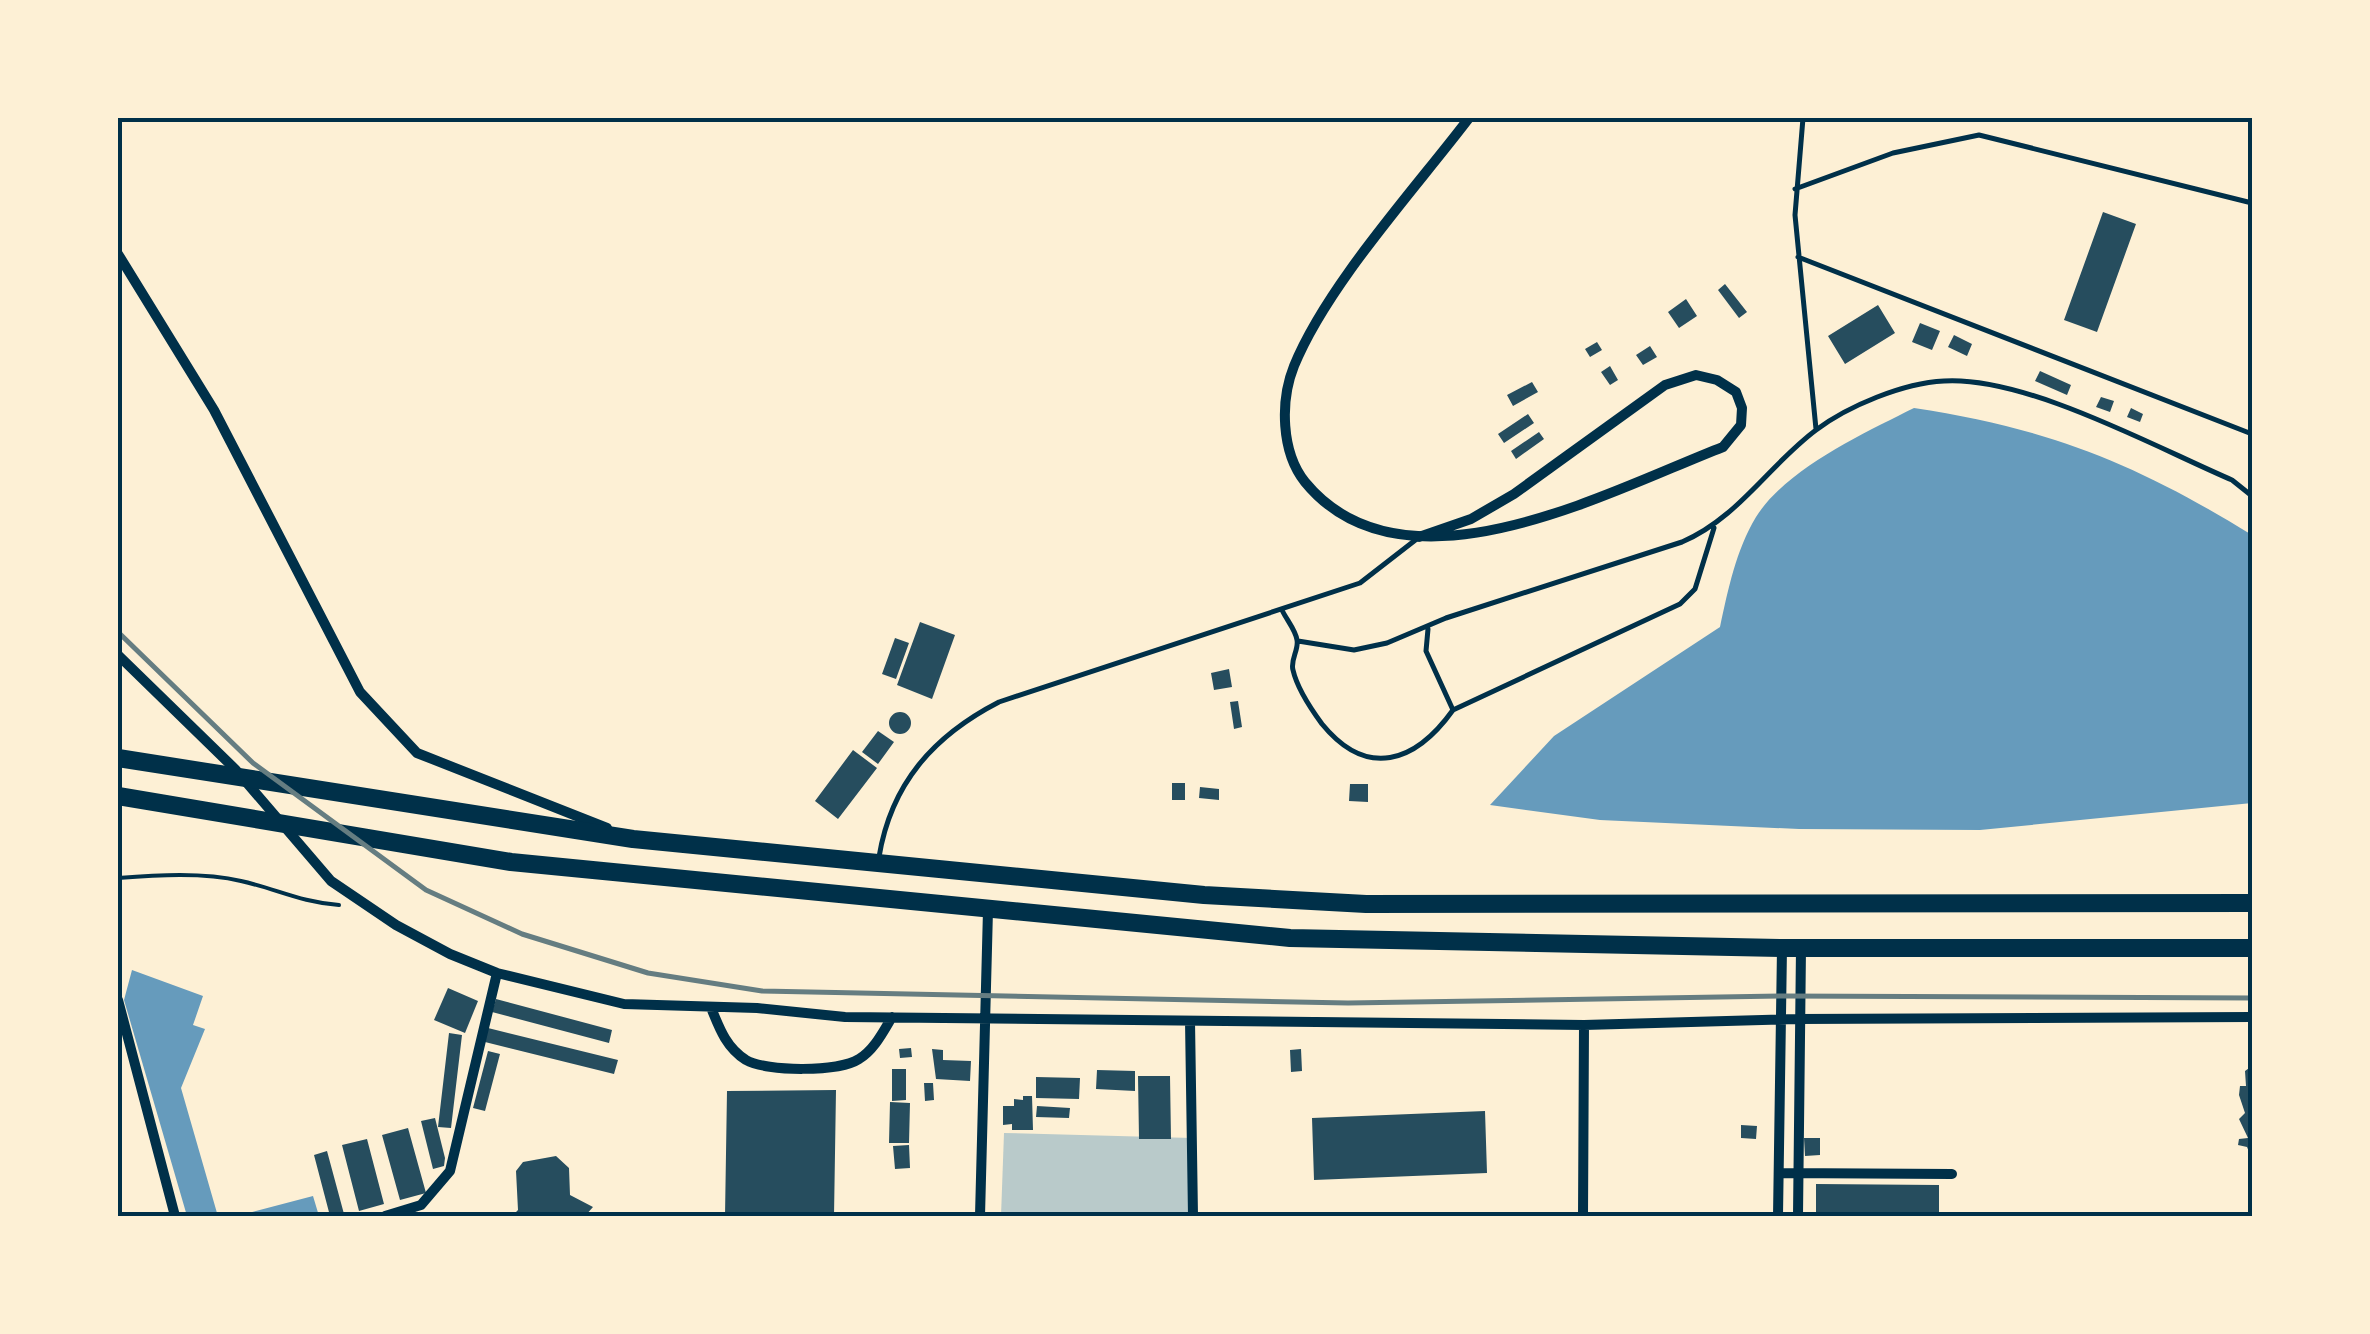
<svg xmlns="http://www.w3.org/2000/svg" width="2370" height="1334" font-family="'Sofia Sans Condensed',sans-serif">
	<style>
		.green { fill: #b9caca }
		.water { fill: #669bbc }
		.building { fill: #264d5e }
		.lines { fill: none; stroke-linecap: round; stroke-linejoin: round }
		.path { stroke: #003049; stroke-width: 4 }
		.service { stroke: #003049; stroke-width: 5 }
		.minor { stroke: #003049; stroke-width: 10 }
		.trunk { stroke: #003049; stroke-width: 18 }
		.rail { stroke: #657d81; stroke-width: 5 }
		.neatline { fill: none; stroke: #003049; stroke-width: 4 }
	</style>
	<rect width="100%" height="100%" fill="#fdf0d5"/>
	<path class="green" d="M1004,1133l188,5 1,78h-192z"/>
	<path class="water" d="M1914,408c134,20 223,56 338,127v268l-272,27 -181,-1 -199,-9 -110,-15 64,-69 166,-109c8,-37 16,-77 36,-110 30,-48 108,-84 158,-109z
		M132,970l71,26 -10,29 12,4 -24,59 36,125 5,3h-35l-63,-216z
		M313,1196l6,20h-82z"/>
	<path class="building" d="M2103,212l33,12 -39,108 -33,-12z
		M1725,284l22,28 -8,6 -21,-28z
		M1686,299l11,17 -18,12 -11,-16z
		M1878,305l17,28 -50,31 -17,-28z
		M1920,323l20,8 -8,19 -20,-8z
		M1954,335l18,9 -5,12 -19,-9z
		M1597,342l5,8 -12,7 -5,-8z
		M1650,346l7,11 -14,8 -7,-10z
		M1610,366l8,14 -8,5 -9,-13z
		M2040,371l31,14 -4,10 -32,-14z
		M1532,382l6,10 -25,14 -6,-11z
		M2101,397l13,4 -4,11 -14,-5z
		M2131,408l12,6 -3,8 -13,-5z
		M1528,414l6,9 -30,20 -6,-9z
		M1539,432l5,7 -28,20 -5,-8z
		M920,622l35,13 -23,64 -35,-14z
		M895,638l14,5 -13,36 -14,-5z
		M1229,669l3,18 -18,3 -3,-17z
		M1238,701l4,26 -8,2 -4,-27z
		M889 723a11 11 0 1 1 22 0a11 11 0 1 1-22 0Z
		M878,731l16,11 -16,22 -16,-12z
		M853,750l24,18 -39,51 -23,-18z
		M1172,783h13v17h-13z
		M1350,784h18v18l-19,-1z
		M1200,787l19,2v11l-20,-2z
		M448,988l30,13 -13,32 -31,-13z
		M496,999l116,31 -3,13 -117,-31z
		M488,1028l130,32 -4,14 -129,-32z
		M449,1033l13,2 -11,93 -13,-1z
		M911,1048l1,9 -12,1 -1,-9z
		M932,1049l11,1v10l28,1 -1,20 -34,-2z
		M1301,1049l1,22 -11,1 -1,-22z
		M488,1051l12,3 -15,57 -12,-3z
		M2252,1066v93l-5,-12 -9,-2 1,-6 9,-1 -9,-19 6,-6 -6,-18 1,-9h6l-1,-15z
		M892,1069h14v31l-14,1z
		M1097,1070l38,1v20l-39,-2z
		M1138,1076h32l1,63h-32z
		M1036,1077l44,1 -1,21 -43,-1z
		M924,1083h9l1,17 -9,1z
		M836,1090l-2,126h-109l2,-125z
		M1023,1096h9l1,34h-21v-6l-9,1v-19h11v-7l9,1z
		M890,1102l20,1 -1,40h-20z
		M1037,1106l33,2 -1,10 -33,-1z
		M1485,1111l2,62 -173,7 -2,-62z
		M435,1118l10,40 -1,8 -11,3 -12,-48z
		M1741,1125l16,1 -1,13 -15,-1z
		M408,1128l18,65 -26,7 -18,-65z
		M1804,1138h16v17l-15,1z
		M367,1139l17,65 -25,7 -17,-66z
		M909,1145l1,23 -15,1 -2,-23z
		M327,1151l17,63 -8,2h-6l-16,-61z
		M556,1156l13,12 1,27 23,12 -8,9h-73l6,-6 -2,-39 7,-9z
		M1816,1184l123,1v31h-123z"/>
	<g class="lines">
		<path class="path" d="M118,878c38,-3 86,-6 123,3 36,8 59,21 98,24"/>
		<path class="service" d="M1803,118l-8,97 21,214
			M1795,189l98,-36 86,-18 273,68
			M1798,257l454,177
			M1283,612c4,8 13,19 14,28 2,10 -7,20 -4,30 4,18 18,39 29,54 45,55 93,39 131,-14l227,-106 15,-15 19,-61
			M1428,629l-2,22 27,59
			M1298,641l56,9 33,-7 59,-25 236,-76c56,-24 86,-76 134,-112 32,-24 87,-47 128,-49 82,-5 211,66 288,99l20,16
			M879,857c12,-73 54,-121 120,-155l361,-119 58,-45"/>
		<path class="minor" d="M118,254l96,156 146,282 57,61 190,75
			M1419,537l52,-18 43,-25 151,-109 31,-10 21,5 19,12 6,16 -1,17 -18,22c-114,44 -319,156 -418,35 -24,-30 -25,-81 -11,-116 33,-81 121,-177 175,-248
			M118,655l117,114 96,112 65,44 54,29 47,19 127,31 133,4 88,9 739,8 214,-6 454,-2
			M118,1000l57,216
			M712,1010c8,20 15,38 34,50 21,12 93,12 113,-1 15,-9 24,-27 33,-42
			M1190,1021l3,195
			M1780,1173l172,1
			M385,1216l36,-11 29,-34 47,-198
			M980,1216l8,-306
			M1583,1216l1,-191
			M1778,1216l4,-268
			M1798,1216l3,-268"/>
		<path class="trunk" d="M118,758l515,81 571,56 162,9 886,-1
			M118,796l393,66 779,76 492,10h470"/>
		<path class="rail" d="M118,632l135,131 173,127 96,44 126,39 114,18 586,12 434,-7 470,2"/>
	</g>
	<rect width="2370" height="1334" fill="none" stroke="#fdf0d5" stroke-width="240"/>
	<rect x="120" y="120" width="2130" height="1094" class="neatline"/>
</svg>
